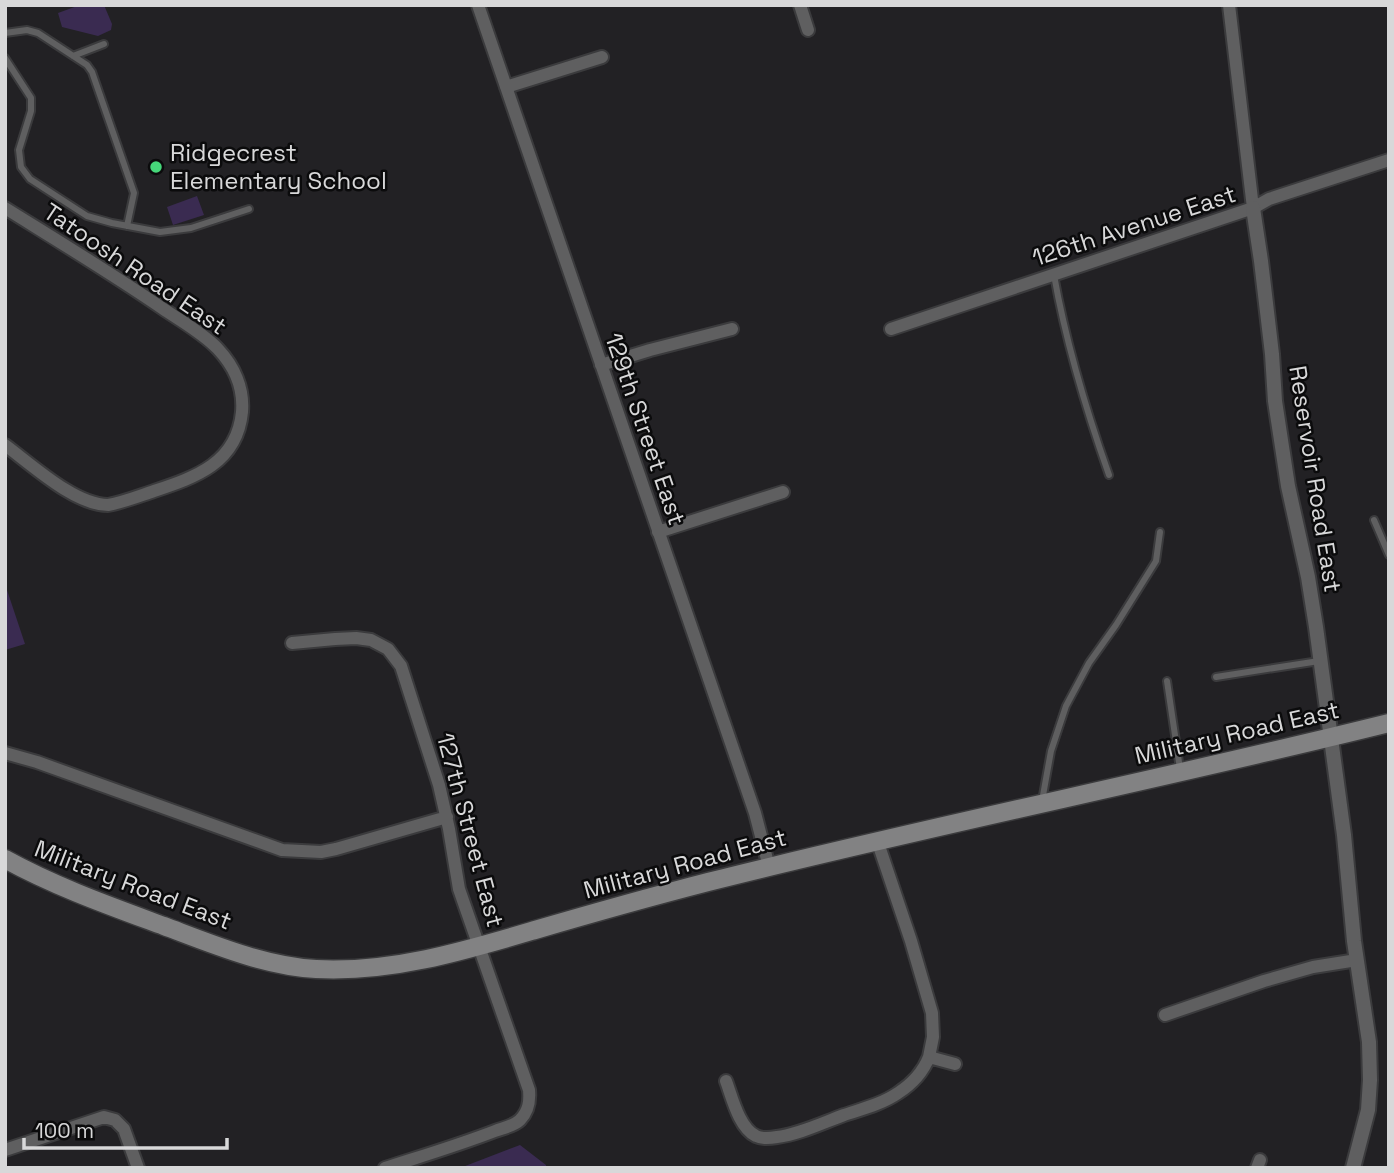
<svg xmlns="http://www.w3.org/2000/svg" width="1394" height="1173" font-family="'Space Grotesk',sans-serif">
	<style>
		.green { fill: #3a2b51 }
		.lines { fill: none; stroke-linecap: round; stroke-linejoin: round }
		.service-casing { stroke: #3b3b3d; stroke-width: 10 }
		.minor-casing { stroke: #3b3b3d; stroke-width: 16 }
		.tertiary-casing { stroke: #3b3b3d; stroke-width: 18 }
		.secondary-casing { stroke: #3b3b3d; stroke-width: 21 }
		.service { stroke: #5f5f60; stroke-width: 6 }
		.minor { stroke: #5f5f60; stroke-width: 12 }
		.tertiary { stroke: #5f5f60; stroke-width: 14 }
		.secondary { stroke: #828283; stroke-width: 18 }
		.poi-dot { fill: #46d77a; stroke: #0b0b0c; stroke-width: 2.5 }
		.labels { text-anchor: middle; stroke-width: 5; stroke-linejoin: round; paint-order: stroke }
		.poi-label { font-size: 24px; fill: #d8d8d9; stroke: #0b0b0c; text-anchor: start }
		.street-label { font-size: 24px; fill: #d8d8d9; stroke: #0b0b0c }
	</style>
	<rect width="100%" height="100%" fill="#222124"/>
	<path class="green" d="M80,5h24l8,19 -1,6 -13,6 -36,-9 -4,-14z
		M197,196l7,19 -31,10 -6,-18z
		M5,584l20,60 -20,6z
		M520,1145l26,20v3h-86z"/>
	<g class="lines">
		<g class="service-casing">
			<path id="service" d="M5,33l22,-3 11,3 49,32 5,7 42,121 -7,33
				M73,56l31,-12
				M5,58l26,40v13l-12,39 2,17 9,12 57,37 25,7 48,9 31,-4 58,-19
				M1054,275c12,68 32,135 55,200
				M1374,520l15,35
				M1216,677l103,-16
				M1167,681l13,88
				M1042,801l9,-50 15,-45 23,-43 27,-38 40,-64 4,-29"/>
		</g>
		<g class="minor-casing">
			<path id="minor" d="M478,5l277,808 14,54
				M800,5l8,25
				M1229,5l24,203
				M506,87l96,-30
				M5,208c53,33 106,65 157,100 19,13 41,25 56,41 16,17 26,39 24,63 -5,51 -46,65 -88,79 -15,5 -30,11 -46,14 -33,0 -76,-40 -103,-60
				M891,329l362,-121 16,-9 120,-39
				M601,365l49,-15 82,-21
				M658,532l125,-40
				M292,643l43,-4 21,-1 15,2 17,9 13,17 38,119 10,44 10,60 70,201c1,11 0,21 -9,30 -6,6 -17,8 -25,11 -36,14 -73,25 -110,37
				M5,753l32,9 245,88 39,2 15,-3 111,-32
				M877,840l34,101 21,72 1,24 -4,20 26,7
				M1165,1015l99,-34 49,-14 44,-7
				M726,1081c6,16 13,47 30,55 6,3 15,2 21,1 23,-3 45,-14 67,-22 18,-6 38,-11 54,-22 14,-9 25,-21 31,-36
				M5,1150l99,-33 11,3 9,9 14,39
				M1257,1168l3,-8"/>
		</g>
		<g class="tertiary-casing">
			<path id="tertiary" d="M1253,208l8,53 11,93 3,47 13,85 20,91 8,50 28,208 10,106 15,101 1,38 -2,30 -15,58"/>
		</g>
		<g class="secondary-casing">
			<path id="secondary" d="M5,859c51,28 105,47 159,67 48,18 100,40 152,43 75,4 148,-18 219,-39 58,-17 115,-33 173,-48 226,-57 455,-103 681,-159"/>
		</g>
		<use href="#service" class="service"/>
		<use href="#minor" class="minor"/>
		<use href="#tertiary" class="tertiary"/>
		<use href="#secondary" class="secondary"/>
	</g>
	<circle class="poi-dot" cx="156" cy="167" r="7"/>
	<g class="labels">
		<g class="poi-label">
			<text x="170" y="161">Ridgecrest<tspan x="170" dy="28">Elementary School</tspan></text>
		</g>
		<g class="street-label">
			<text transform="translate(1134 226) rotate(-18)" y="8">126th Avenue East</text>
			<text transform="translate(135 269) rotate(34)" y="8">Tatoosh Road East</text>
			<text transform="translate(645 429) rotate(71)" y="8">129th Street East</text>
			<text transform="translate(1315 479) rotate(81)" y="8">Reservoir Road East</text>
			<text transform="translate(1237 733) rotate(-13)" y="8">Military Road East</text>
			<text transform="translate(470 830) rotate(75)" y="8">127th Street East</text>
			<text transform="translate(685 864) rotate(-15)" y="8">Military Road East</text>
			<text transform="translate(133 885) rotate(21)" y="8">Military Road East</text>
		</g>
	</g>
	<rect width="1394" height="1173" fill="none" stroke="#d8d8d9" stroke-width="14"/>
	<path d="M24 1138v10h203v-10" fill="none" stroke="#d8d8d9" stroke-width="3.5"/>
	<text x="35" y="1138" font-size="21" fill="#d8d8d9" stroke="#0b0b0c" stroke-width="5" paint-order="stroke">100 m</text>
</svg>
